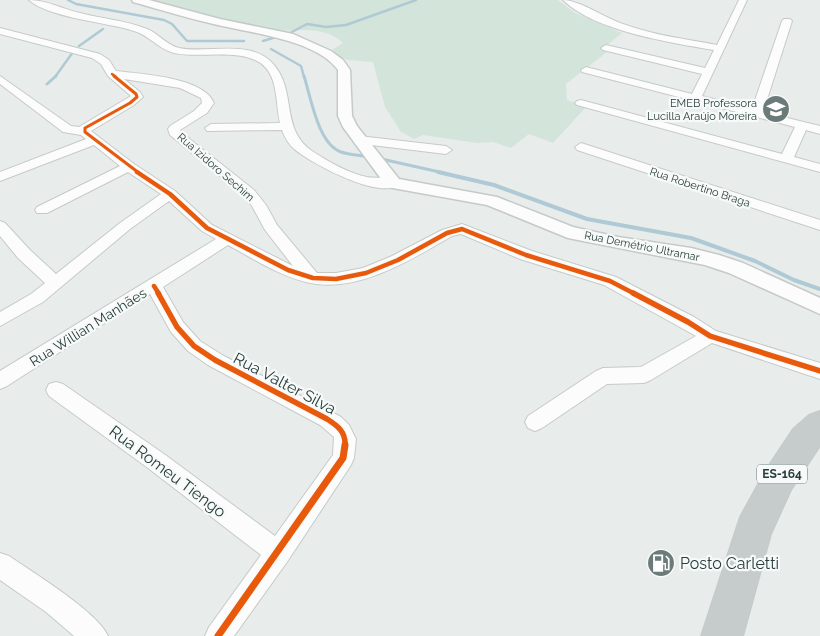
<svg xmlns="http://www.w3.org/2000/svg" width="820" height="636" font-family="Raleway,sans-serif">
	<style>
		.green { fill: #d3e4da }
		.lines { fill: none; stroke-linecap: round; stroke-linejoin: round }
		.stream-far2 { stroke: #afcad5; stroke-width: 2.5 }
		.stream-far1 { stroke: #afcad5; stroke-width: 3 }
		.stream { stroke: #afcad5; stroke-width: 4 }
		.minor-casing { stroke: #c5cac8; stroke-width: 2 }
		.tertiary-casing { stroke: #c5cac8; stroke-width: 3 }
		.trunk-casing { stroke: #c4cbc9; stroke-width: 2 }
		.minor { fill: #fcfcfc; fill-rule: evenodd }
		.tertiary { fill: #fcfcfc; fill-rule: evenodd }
		.trunk { fill: #c6cccc; fill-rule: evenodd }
		.cycleway-far4-casing { stroke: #f7faf9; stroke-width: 4.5 }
		.cycleway-far3-casing { stroke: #f7faf9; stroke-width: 5 }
		.cycleway-far2-casing { stroke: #f7faf9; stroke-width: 7 }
		.cycleway-far1-casing { stroke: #f7faf9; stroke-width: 9 }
		.cycleway-casing { stroke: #f7faf9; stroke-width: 10 }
		.cycleway-far4 { stroke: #e8590c; stroke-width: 2.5 }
		.cycleway-far3 { stroke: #e8590c; stroke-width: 3 }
		.cycleway-far2 { stroke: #e8590c; stroke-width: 4.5 }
		.cycleway-far1 { stroke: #e8590c; stroke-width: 5.5 }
		.cycleway { stroke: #e8590c; stroke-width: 7 }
		.labels { text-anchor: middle; stroke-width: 4.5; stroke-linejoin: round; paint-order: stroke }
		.far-poi-label { font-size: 11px; fill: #273e3c; stroke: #f7faf9; text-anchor: end }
		.far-street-label { font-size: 11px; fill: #273e3c; stroke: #f7faf9 }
		.shield { fill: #f7faf9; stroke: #657675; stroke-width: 1 }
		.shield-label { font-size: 12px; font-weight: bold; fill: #273e3c }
		.street-label { font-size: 14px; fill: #273e3c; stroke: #f7faf9 }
		.near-street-label { font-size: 16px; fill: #273e3c; stroke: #f7faf9 }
		.near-poi-label { font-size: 16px; fill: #273e3c; stroke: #f7faf9; text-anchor: start }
	</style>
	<rect width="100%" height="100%" fill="#e8edeb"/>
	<path class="green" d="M144,0h414l17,13 47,20 -21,17 6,2 -41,32 1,16 19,7 -33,36 -24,-9 -18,14 -18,-6 -16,1 -54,-8 -9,4 -13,-7 -16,-25 -12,-45 -25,-2 -13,-5 -2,-6 10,-6c-22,-21 -55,-9 -82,-13 -13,-2 -25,-7 -38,-10 -26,-6 -52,-13 -79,-20z"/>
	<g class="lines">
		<path class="stream-far2" d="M68,0l8,4 88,16 8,4 15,17h57
			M290,33l17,-9 19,3 20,-2 70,-25
			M263,41l16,-5
			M79,46l24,-17
			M271,49l30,17 3,11
			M55,77l18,-25"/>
		<path class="stream-far1" d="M304,76c7,22 14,68 37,76 9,3 19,3 28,5
			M47,84l9,-8
			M377,158l67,15"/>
		<path class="stream" d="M438,172l56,13 93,34 104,19 64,23 39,19 26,9"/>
		<g class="minor-casing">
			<path id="minor" d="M29,0c18,0 33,9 51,13 22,6 45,7 67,16 11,4 19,16 32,19 29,6 73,-10 95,17 23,27 6,64 38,86 17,11 36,22 55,26 10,2 27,-2 33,6 -16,20 -95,-22 -109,-37 -4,-5 -7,-10 -9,-16l-75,1 -2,-3 6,-4 69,-1c-4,-17 -2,-41 -14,-55 -19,-22 -66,-9 -92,-15 -16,-4 -25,-18 -40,-22 -27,-9 -85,-13 -105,-31z
				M563,0c16,0 42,18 60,24 30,11 62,15 94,21l22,-45h8l-45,96 50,13 30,-88 2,-2h6l2,2 -29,91 57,14v8l-14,-4 -12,27 26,7v8l-243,-67 -2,-2 2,-2 4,-1 201,54 13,-27 -213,-55 -1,-2 5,-3 106,27 10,-20 -99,-24 -2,-2 5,-3 99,23 9,-18c-42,-7 -120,-19 -151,-50z
				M0,28l100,26 9,6 7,11c24,3 88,6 98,32l-7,10 -27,17 2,3 72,57 12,15 11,20 40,48h19l27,-5 29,-12 50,-26 20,-6 70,27 84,26 78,40 22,14 104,32v16l-108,-36 -61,37 -7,3 -37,1 -65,44 -7,3 -7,-3 -3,-6 3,-6 68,-45 7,-3 38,-1 55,-31 -92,-51 -84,-26 -59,-25 -9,2c-40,23 -93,57 -142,47 -29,-6 -56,-24 -82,-38l-65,42 20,35 17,19 22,14 119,62 8,8 7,14 -2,19 -3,7 -64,97 -53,74h-29l4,-9 52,-72 -113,-87 -99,-72 -3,-6 3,-6 7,-2 7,2 101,70 111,82 58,-81 1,-18 -14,-12 -112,-60 -20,-14 -17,-19 -21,-38 -143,92 -7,3v-18l216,-132 -14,-8 -33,-30 -39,28 -87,73 -43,24v-14l31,-18 14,-11 -27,-25 -18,-22v-15l5,2 25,27 26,24 64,-51 41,-29 -33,-22 -81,41h-10l-2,-3 2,-3 83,-41 -26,-21 -94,36v-9l86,-33 -5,-4 -18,-3 -63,-48v-8l71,50 8,1 52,-31 -23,-20 -7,-12 -9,-6 -92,-24zM124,79l56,9 21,10 1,5 -8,8 -24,15 -2,3 2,6 74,61 8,10 13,24 28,36 -81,-41 -37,-34 -41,-27 -43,-33 43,-26 9,-8 -3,-5z
				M359,136l87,10 6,4 -6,4 -91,-11 -2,-3 2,-3z
				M581,143l239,77v10l-243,-80 -2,-3z
				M0,553l9,3c23,16 89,56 99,80h-34l-28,-24 -46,-32z"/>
		</g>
		<g class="tertiary-casing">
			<path id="tertiary" d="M132,0h17l71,19 73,15 38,17 12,9 7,10 2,46 5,10 42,53 98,18 76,30 45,10 73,11 28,7 24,8 77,35v16l-91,-41 -24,-8 -137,-27 -81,-33 -100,-18 -44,-60 -5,-11v-46c-21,-30 -86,-37 -120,-45 -28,-6 -56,-15 -85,-23z"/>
		</g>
		<g class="trunk-casing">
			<path id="trunk" d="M820,411v35l-29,44 -20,44 -28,102h-42l39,-119 27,-49 26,-39 16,-14z"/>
		</g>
		<use href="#minor" class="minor"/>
		<use href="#tertiary" class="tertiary"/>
		<use href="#trunk" class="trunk"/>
		<g class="cycleway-far4-casing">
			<path id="cycleway-far4" d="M112,74l4,3"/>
		</g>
		<g class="cycleway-far3-casing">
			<path id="cycleway-far3" d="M114,76l22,18 1,3 -7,6 -45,25v4l54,41"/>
		</g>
		<g class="cycleway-far2-casing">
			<path id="cycleway-far2" d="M137,172l33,22 37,34 81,42 25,8 23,1 30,-6 32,-13 49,-27 15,-4 64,26 84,26 25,13
				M154,286l5,8"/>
		</g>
		<g class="cycleway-far1-casing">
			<path id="cycleway-far1" d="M158,293l19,34 17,19 21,14 112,59c11,7 19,13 18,27
				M633,293l55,29 22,14 110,35"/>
		</g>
		<g class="cycleway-casing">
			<path id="cycleway" d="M218,636l125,-178 2,-13"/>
		</g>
		<use href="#cycleway-far4" class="cycleway-far4"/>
		<use href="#cycleway-far3" class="cycleway-far3"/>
		<use href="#cycleway-far2" class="cycleway-far2"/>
		<use href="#cycleway-far1" class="cycleway-far1"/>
		<use href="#cycleway" class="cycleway"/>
	</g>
	<defs>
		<g id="school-disc" transform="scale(1.4375)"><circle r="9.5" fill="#6b7b79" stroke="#f7faf9"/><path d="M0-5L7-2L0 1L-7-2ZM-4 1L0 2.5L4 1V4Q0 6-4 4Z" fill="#fff"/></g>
		<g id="fuel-disc" transform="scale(1.4375)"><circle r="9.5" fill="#6b7b79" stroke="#f7faf9"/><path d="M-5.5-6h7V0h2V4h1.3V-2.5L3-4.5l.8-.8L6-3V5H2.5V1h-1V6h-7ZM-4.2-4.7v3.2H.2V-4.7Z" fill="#fff"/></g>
	</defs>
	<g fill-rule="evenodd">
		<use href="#school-disc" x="776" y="109"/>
		<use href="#fuel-disc" x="661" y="563"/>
	</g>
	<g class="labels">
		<g class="far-poi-label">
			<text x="757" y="107">EMEB Professora<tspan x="757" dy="13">Lucilla Araújo Moreira</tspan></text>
		</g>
		<g class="far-street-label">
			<text transform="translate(216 167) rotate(41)" y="4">Rua Izidoro Sechim</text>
			<text transform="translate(700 187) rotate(18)" y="4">Rua Robertino Braga</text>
			<text transform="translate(642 246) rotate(11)" y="4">Rua Demétrio Ultramar</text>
		</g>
		<rect class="shield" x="757" y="464.5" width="50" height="19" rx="4"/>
		<g class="shield-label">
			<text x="782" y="478">ES-164</text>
		</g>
		<g class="street-label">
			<text transform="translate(88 327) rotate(-32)" y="5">Rua Willian Manhães</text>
		</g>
		<g class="near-street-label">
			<text transform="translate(285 383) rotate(28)" y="6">Rua Valter Silva</text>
			<text transform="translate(168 471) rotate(37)" y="6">Rua Romeu Tiengo</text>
		</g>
		<g class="near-poi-label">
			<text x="680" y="569">Posto Carletti</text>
		</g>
	</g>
</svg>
